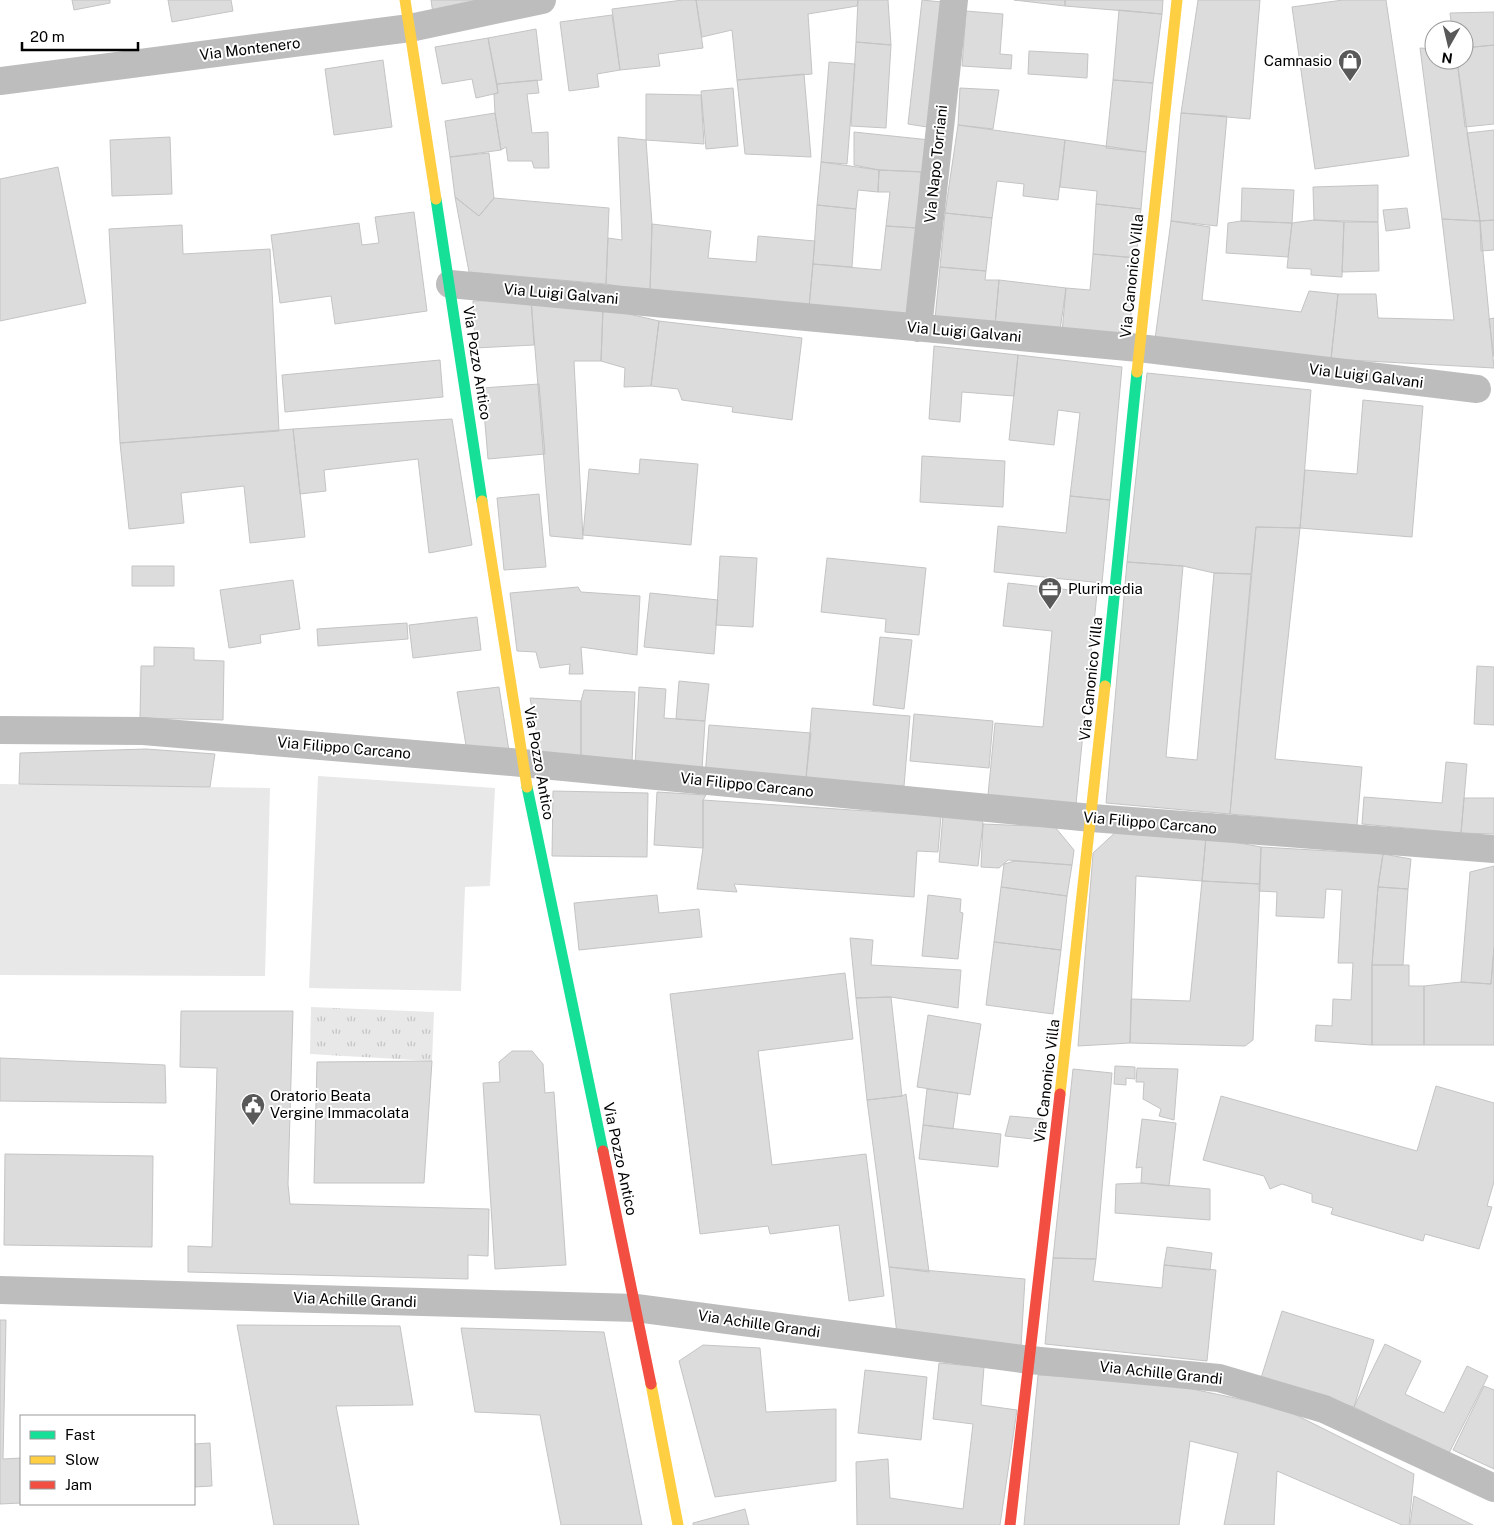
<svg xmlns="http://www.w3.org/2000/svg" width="1494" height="1525" font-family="'Public Sans',sans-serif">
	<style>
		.grass { fill: url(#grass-tufts) }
		.pitch { fill: #e8e8e8 }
		.building { fill: #dcdcdc; stroke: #c4c4c4 }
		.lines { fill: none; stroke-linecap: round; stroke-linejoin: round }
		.street { stroke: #bdbdbd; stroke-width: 28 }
		.fast { stroke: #16e098; stroke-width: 11 }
		.slow { stroke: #ffcf43; stroke-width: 11 }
		.jam { stroke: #f24e42; stroke-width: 11 }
		.labels { text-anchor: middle; stroke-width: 4; stroke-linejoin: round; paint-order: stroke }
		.street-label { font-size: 15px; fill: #000; stroke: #fff }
		.poi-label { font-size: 15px; fill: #000; stroke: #fff; text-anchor: start }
	</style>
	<defs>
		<pattern id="grass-tufts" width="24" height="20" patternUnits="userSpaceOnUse" patternTransform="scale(1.25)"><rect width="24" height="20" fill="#e8e8e8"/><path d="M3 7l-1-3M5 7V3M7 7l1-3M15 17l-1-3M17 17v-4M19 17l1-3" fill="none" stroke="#c5c5c5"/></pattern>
	</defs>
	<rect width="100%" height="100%" fill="#fff"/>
	<path class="grass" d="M311,1007l123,5 -2,49 -122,-7z"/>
	<path class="pitch" d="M318,776l177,12 -5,98 -25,1 -4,104 -152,-3z
		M0,784l270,4 -5,188 -265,-1z"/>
	<path class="building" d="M72,0h38v3l-36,7z
		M168,0h63l2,11 -61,11z
		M431,0h72l-70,14z
		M683,0h13l7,48 -45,6 2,12 -40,4 -8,-61z
		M696,0h162l-1,6 -49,8 4,60 -75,6 -5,-50 -30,7z
		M858,0h30l3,45 -35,-3z
		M922,0l20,2 -15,125 -19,-3z
		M1014,0h51v6z
		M1065,0h98l-1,14 -97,-8z
		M1198,0h62l-10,119 -69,-6z
		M1343,0h43l23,156 -94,13 -23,-162z
		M1119,10l43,4 -9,69 -40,-3z
		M966,11l37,3 -3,40 12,1 -1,14 -49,-3z
		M1494,12v33l-30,3v-18h-12l-2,-17z
		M612,15l8,55 -23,4 2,13 -30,4 -9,-69z
		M536,29l6,51 -45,4 -9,-46z
		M488,38l10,55 -22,5 -4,-19 -30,5 -7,-37z
		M856,42l35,3 -5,83 -35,-2z
		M1494,45v79l-29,3 -8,-67h7v-12z
		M1420,48l14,1v11h23l23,161 -38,-2z
		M1029,51l59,3 -1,24 -59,-4z
		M383,60l9,67 -58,8 -9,-66z
		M829,62l26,2 -8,100 -26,-2z
		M804,74l7,83 -66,-3 -8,-74z
		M537,80l2,13 -12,1 5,39 16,-1 1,36h-15l-2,-7h-24l-2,-14 -5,3 -6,-37 -1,-19 4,-1 -1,-9z
		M1113,80l40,3 -7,69 -40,-4z
		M733,88l5,58 -32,3 -5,-58z
		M960,88l39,2 -6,39 -35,-4z
		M646,94l55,1 3,49 -58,-4z
		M495,113l6,37 -51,7 -5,-36z
		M1181,113l46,3 -10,110 -46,-5z
		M958,125l107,15 -7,60 -35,-4 1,-12 -27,-3 -5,37 -47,-5z
		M1494,130v90l-14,1 -13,-88z
		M854,132l76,8 -3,32 -48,-2 -25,-5z
		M170,137l2,57 -60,2 -2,-56z
		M618,137l28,3 6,84 -2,68 -44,-8 2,-46 14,2z
		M1065,140l81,12 -5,57 -45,-5 1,-13 -37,-4z
		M489,153l5,45 -15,18 -24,-19 -5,-40z
		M821,162l58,8 -1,22 -20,-2 -2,19 -39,-4z
		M58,167l28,136 -86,18v-142z
		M879,170l42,2 -4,56 -31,-2 4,-34h-12z
		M1378,185v37l-64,-2 -1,-33z
		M1242,188l52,2 -2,33 -51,-2z
		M455,197l24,19 15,-18 115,10 -3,76 -137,-12z
		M1096,204l45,5 -5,49 -43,-4z
		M817,205l39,4 -4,58 -39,-3z
		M1407,208l3,20 -24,3 -3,-21z
		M414,212l13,99 -92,13 -4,-28 -51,7 -9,-68 88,-12 3,22 17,-2 -4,-26z
		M945,213l47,5 -6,53 -46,-4z
		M1442,219l38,2 14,147 -163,-9 7,-65h38l2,24 76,2z
		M1314,220l30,2 -2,55 -31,-2v-6l-24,-1 5,-45z
		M1494,220v30l-13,1 -1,-30z
		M1171,221l39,6 -8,73 99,12 8,-21 29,3 -7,65 -176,-20z
		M1241,221l51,2 -4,34 -62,-4 2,-30z
		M1344,222h34l1,49 -37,1z
		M652,224l59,7 -3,27 48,4 2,-26 57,5 -6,66 -159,-15z
		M182,225l1,29 87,-5 9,182 -159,12 -11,-214z
		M886,226l31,2 -4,90 -104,-11 4,-43 68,6z
		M1093,254l43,4 -7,80 -67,-6 4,-44 24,2z
		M940,267l46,4 -1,9h14l-4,45 -60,-6z
		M999,280l67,8 -6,42 -65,-5z
		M531,299l3,46 -59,3 -2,-47z
		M531,299l72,9 -2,53h-27l9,178 -33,-3z
		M603,308l56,13 -8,65 -27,1 1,-19 -24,-7z
		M1494,318v39l-5,-38z
		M659,321l143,17 -10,82 -60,-8 1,-5 -51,-7 -4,-11 -27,-3z
		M934,346l84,9 -4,41 -52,-4 -2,30 -31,-3z
		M1018,355l104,12 -12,133 -40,-4 10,-83 -22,-3 -4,35 -45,-5z
		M440,360l3,37 -158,15 -3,-37z
		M1147,373l164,17 -11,138 -44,-1 -5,47 -37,-1 -31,-7 -56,-4z
		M539,384l6,70 -57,5 -6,-71z
		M1363,400l60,6 -11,131 -112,-9 5,-58 52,4z
		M452,419l20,126 -43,8 -11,-94 -94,11 2,21 -26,3 -7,-65z
		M293,429l12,108 -55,6 -6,-57 -63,7 3,30 -55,6 -9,-86z
		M922,456l83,5 -2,46 -83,-5z
		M640,459l58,5 -7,81 -108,-10 6,-66 50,5z
		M539,494l7,73 -42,3 -7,-72z
		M1070,496l40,4 -8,83 -108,-11 4,-46 68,7z
		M1256,527l44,1 -25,231 87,8 -5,58 -127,-11z
		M720,556l37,2 -4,69 -37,-2z
		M827,558l99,10 -7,67 -34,-3 1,-13 -65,-7z
		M1127,562l56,4 -17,191 31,3 17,-187 37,1 -21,240 -124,-11z
		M132,566h42v20h-42z
		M293,580l7,49 -40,6 1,8 -32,5 -9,-58z
		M1008,583l89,10 -21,211 -88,-9 7,-72 48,4 9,-96 -49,-5z
		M578,587l3,5 59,4 -3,59 -56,-8 2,27h-14l1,-10 -30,4 -4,-16 -19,-1 -7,-58z
		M650,593l68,7 -4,54 -70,-7z
		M477,617l4,33 -68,8 -4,-33z
		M407,623l1,16 -90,7 -1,-17z
		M880,637l32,3 -8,69 -31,-4z
		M154,647l40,1v12l30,1 -1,59 -83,-2 1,-52h13z
		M1477,666l17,1v58l-20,-1z
		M679,681l30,3 -4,37 -29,-2z
		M499,687l10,64h-42l-10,-59z
		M639,687l27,2 -2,29 41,3 -3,49 -67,-4z
		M584,690l51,2 -3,71 -51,-2v-60z
		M530,698l51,3v60l-40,-5z
		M812,708l98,8 -6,70 -98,-8z
		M914,714l79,7 -4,47 -79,-7z
		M709,725l102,8 -5,45 -101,-1z
		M146,749l69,5 -5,33 -191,-3 1,-31z
		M1446,762l21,2 -6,69 -99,-9 2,-27 78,6z
		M553,791l95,2 -1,64 -95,-1z
		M657,792l49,3 -3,5v48l-49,-3z
		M1464,798h30v36l-33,-1z
		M703,800l238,16 -3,36 -21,-1 -3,46 -180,-13 3,8 -40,-3 6,-41z
		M943,815l39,3 1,6 -5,42 -39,-4z
		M983,824l72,3 19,23 -2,15 -64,-5 -9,8 -18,-1z
		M1119,829l87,8 -4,44 -66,-5 -6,167 -52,3 15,-193z
		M1206,837l55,10 -1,37 -58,-3z
		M1261,847l122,7 -5,33 -6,78v80l-57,-4 1,-16 16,1 1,-27 18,1 2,-37h-15l4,-73 -16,-1 -2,29 -48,-2 1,-24 -18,-1z
		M1383,854l28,5 -3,30 -30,-2z
		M1015,861l57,4 -5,31 -66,-9 3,-23z
		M1494,866v81l-3,37 -30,-2 9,-110z
		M1202,881l58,3 -7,156 -8,6 -115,-3 1,-44 59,2z
		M1001,887l66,9 -6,54 -67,-8z
		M1378,887l30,2 -5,76h-31z
		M657,895l2,18 40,-4 3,28 -123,13 -5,-47z
		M928,895l33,4 -1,13 3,1 -5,46 -36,-3z
		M850,938l23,2 -2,25 90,5 -3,38 -67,-11 -35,1z
		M994,942l67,8 -8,64 -67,-9z
		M1494,948v97h-70v-59l37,-4 30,2z
		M1372,965h37v21h15v59h-52z
		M845,973l8,66 -95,12 14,114 94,-11 18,142 -35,5 -10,-76 -69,9 -2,-8 -68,8 -30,-240z
		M891,997l11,99 -35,4 -11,-102z
		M181,1011h112l-5,173 2,20 199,5 -1,47 -20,-1v24l-280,-7v-26l24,1 5,-179 -37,-1z
		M928,1015l53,9 -11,71 -53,-8z
		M512,1051h20l11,13 2,29 9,-1 12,173 -71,4 -12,-186 17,-1 -1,-20z
		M0,1058l165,7 1,38 -166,-2z
		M432,1061l-8,122h-110l3,-121z
		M1115,1066l20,1v12l-9,-1v7l-12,-1z
		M1137,1068l41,1 -4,51 -15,-4 2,-7 -18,-10 1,-17h-8z
		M1073,1069l39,4 -16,186 -43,-1z
		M1436,1086l58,17v79l-7,24 5,1 -13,42 -54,-15 -2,7 -92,-27 2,-6 -21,-6v-8l-30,-10 -12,5 -6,-13 -61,-16 18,-64 196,55z
		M927,1089l31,4 -5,36 -30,-4z
		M906,1094l23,178 -40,-5 -22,-167 35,-4z
		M1010,1116l33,3 -1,21 -37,-4z
		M1142,1119l34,4 -7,63 -28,-3 1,-16 -6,1z
		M923,1125l78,9 -3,33 -79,-8z
		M5,1154l148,2 -1,91 -148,-2z
		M1141,1183l69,6v31l-95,-7 1,-29z
		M1167,1247l45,6 -2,17 -46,-5z
		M1053,1258l43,1 -3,22 69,7 2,-23 52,5 -9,91 -162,-17z
		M889,1267l136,12 -4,68 -124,-13z
		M1282,1311l92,29 -20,67 -93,-29z
		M0,1320h6l-3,139 18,-1v45l-21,1z
		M237,1325l163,1 13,79 -77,1 23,119h-85z
		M461,1328l143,4 38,193h-81l-21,-110 -65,-3z
		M1385,1344l36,17 -16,33 39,19 23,-47 21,10 -40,79 -94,-48z
		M703,1345l57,3 6,64 70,-3v72l-121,16 -36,-136z
		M939,1363l45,4 -3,38 36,5 -17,115h-143l-1,-63 32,-3 2,39 73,11 10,-85 -40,-5z
		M865,1370l62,7 -6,63 -63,-7z
		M1038,1375l121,7 123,26 132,66 -5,51h-7l-125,-54 -3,54h-50l14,-72 -48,-12 -11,84h-155z
		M1484,1386l10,4v79l-41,-19z
		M210,1443l2,43 -18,1v-43z
		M1414,1496l59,29h-63z
		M745,1509l4,16h-56v-2z"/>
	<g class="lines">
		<path class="street" d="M0,81l410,-53 132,-28
			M450,284l689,64 338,41
			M918,328l36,-328
			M0,730l143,1 379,32 570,55 402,31
			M0,1290l636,18 394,52 189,18 105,31 170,79"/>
		<path class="fast" d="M436,199l46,302
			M1105,686l32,-314
			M527,787l76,364"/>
		<path class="slow" d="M405,0l31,199
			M1137,372l40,-372
			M482,501l45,286
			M1060,1094l45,-408
			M651,1384l27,141"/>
		<path class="jam" d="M603,1151l48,233
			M1010,1525l50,-431"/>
	</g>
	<defs>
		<g id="shop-pin" transform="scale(1.25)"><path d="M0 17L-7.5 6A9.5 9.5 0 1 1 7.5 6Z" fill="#595959" stroke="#fff"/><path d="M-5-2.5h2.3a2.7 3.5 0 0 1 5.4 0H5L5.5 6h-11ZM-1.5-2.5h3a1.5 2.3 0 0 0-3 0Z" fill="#fff"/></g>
		<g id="office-pin" transform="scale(1.25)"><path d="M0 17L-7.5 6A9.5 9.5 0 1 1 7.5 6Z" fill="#595959" stroke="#fff"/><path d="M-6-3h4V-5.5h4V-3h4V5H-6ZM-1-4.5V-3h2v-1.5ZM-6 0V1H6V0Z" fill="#fff"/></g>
		<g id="civic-pin" transform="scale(1.25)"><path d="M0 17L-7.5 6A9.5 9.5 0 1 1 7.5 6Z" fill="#595959" stroke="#fff"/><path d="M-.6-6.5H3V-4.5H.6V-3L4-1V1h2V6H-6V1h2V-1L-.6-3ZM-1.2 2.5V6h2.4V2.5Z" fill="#fff"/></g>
	</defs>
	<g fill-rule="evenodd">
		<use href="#shop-pin" x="1350" y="61"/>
		<use href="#office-pin" x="1050" y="589"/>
		<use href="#civic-pin" x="253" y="1105"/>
	</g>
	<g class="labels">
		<g class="street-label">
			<text transform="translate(250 49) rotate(-7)" y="5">Via Montenero</text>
			<text transform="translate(936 164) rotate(-84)" y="5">Via Napo Torriani</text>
			<text transform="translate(1132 276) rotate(-84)" y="5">Via Canonico Villa</text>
			<text transform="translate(561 294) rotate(5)" y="5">Via Luigi Galvani</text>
			<text transform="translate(964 332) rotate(5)" y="5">Via Luigi Galvani</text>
			<text transform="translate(477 363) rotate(81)" y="5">Via Pozzo Antico</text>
			<text transform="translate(1366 376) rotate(7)" y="5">Via Luigi Galvani</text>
			<text transform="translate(1091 679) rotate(-84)" y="5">Via Canonico Villa</text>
			<text transform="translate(344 748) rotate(5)" y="5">Via Filippo Carcano</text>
			<text transform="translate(539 763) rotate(80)" y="5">Via Pozzo Antico</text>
			<text transform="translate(747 785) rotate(6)" y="5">Via Filippo Carcano</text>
			<text transform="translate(1150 823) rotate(5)" y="5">Via Filippo Carcano</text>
			<text transform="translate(1047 1081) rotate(-83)" y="5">Via Canonico Villa</text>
			<text transform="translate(620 1159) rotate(78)" y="5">Via Pozzo Antico</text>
			<text transform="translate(355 1300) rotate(2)" y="5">Via Achille Grandi</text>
			<text transform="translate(759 1324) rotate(8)" y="5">Via Achille Grandi</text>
			<text transform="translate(1161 1373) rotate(6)" y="5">Via Achille Grandi</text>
		</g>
		<g class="poi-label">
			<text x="1332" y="66" text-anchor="end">Camnasio</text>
			<text x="1068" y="594">Plurimedia</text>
			<text x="270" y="1101">Oratorio Beata<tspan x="270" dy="17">Vergine Immacolata</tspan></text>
		</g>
	</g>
	<rect x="20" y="1415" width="175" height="90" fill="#ffffff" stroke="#999999"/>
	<rect x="30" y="1431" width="25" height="8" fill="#16e098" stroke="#999999"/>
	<text x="65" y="1440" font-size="15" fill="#000000">Fast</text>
	<rect x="30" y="1456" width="25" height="8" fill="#ffcf43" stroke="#999999"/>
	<text x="65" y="1465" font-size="15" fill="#000000">Slow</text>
	<rect x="30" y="1481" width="25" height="8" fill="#f24e42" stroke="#999999"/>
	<text x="65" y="1490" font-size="15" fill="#000000">Jam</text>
	<g transform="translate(1449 45) rotate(188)"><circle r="24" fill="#ffffff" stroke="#999999"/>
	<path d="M0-4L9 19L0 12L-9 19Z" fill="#595959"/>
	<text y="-8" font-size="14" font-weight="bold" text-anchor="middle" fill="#000000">N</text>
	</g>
	<path d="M22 42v8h116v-8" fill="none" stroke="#000000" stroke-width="2.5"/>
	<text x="30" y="42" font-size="15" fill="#000000" stroke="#ffffff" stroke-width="4" paint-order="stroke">20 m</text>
</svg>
